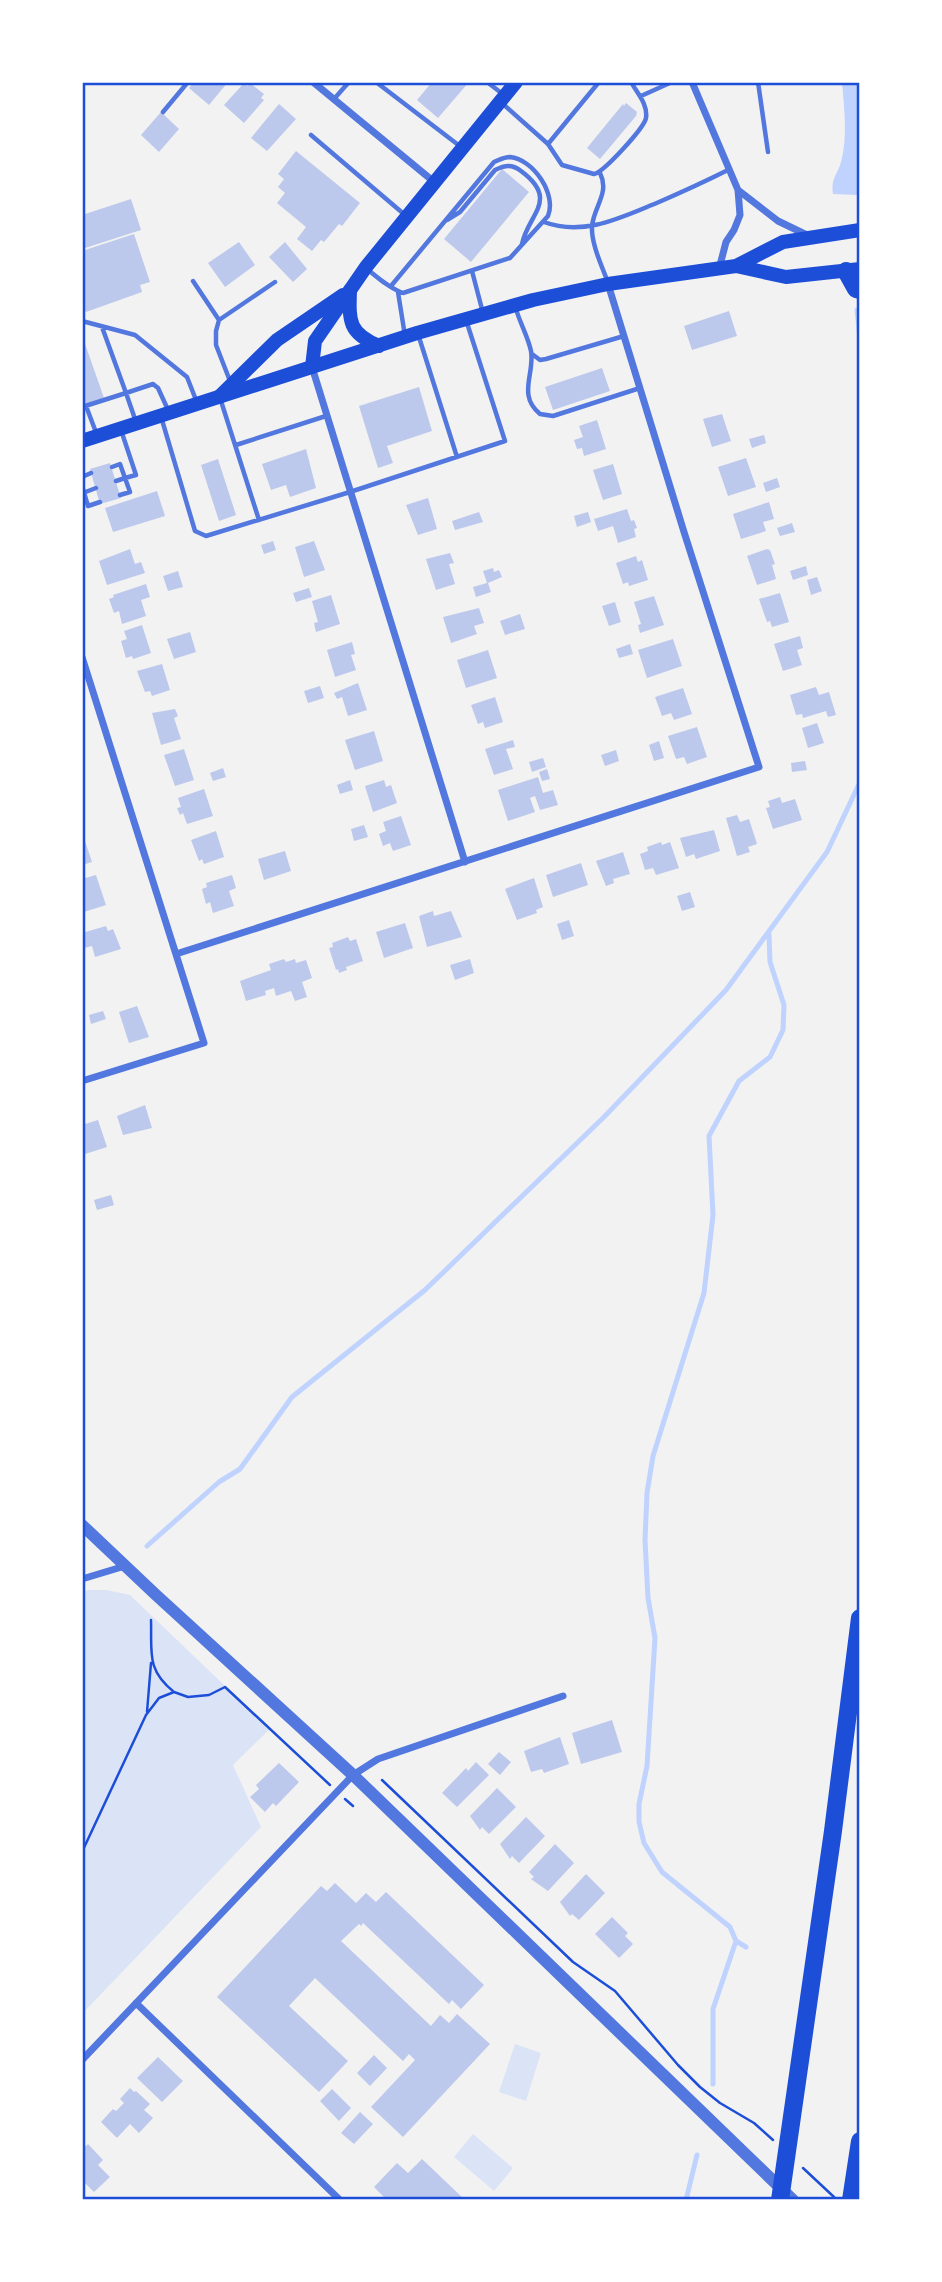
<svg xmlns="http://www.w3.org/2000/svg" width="942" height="2282" font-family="Barlow,sans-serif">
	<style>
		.green { fill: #dbe4f7 }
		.water { fill: #bfd3fe }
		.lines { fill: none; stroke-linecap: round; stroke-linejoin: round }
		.stream { stroke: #bfd3fe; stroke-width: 5 }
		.building { fill: #bdc9ec }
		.path { stroke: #1d4ed8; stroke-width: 2.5 }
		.service { stroke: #5277de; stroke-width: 4.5 }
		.minor { stroke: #5277de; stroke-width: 7 }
		.tertiary { stroke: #5277de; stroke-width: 12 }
		.secondary { stroke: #1d4ed8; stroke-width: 14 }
		.primary { stroke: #1d4ed8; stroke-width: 14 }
		.motorway { stroke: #1d4ed8; stroke-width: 18 }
		.neatline { fill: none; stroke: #1d4ed8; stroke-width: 2.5 }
	</style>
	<rect width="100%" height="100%" fill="#f2f2f2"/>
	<path class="green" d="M89,1590h18l23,5 140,134 -37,36 28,62 -179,187v-422z
		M515,2044l26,9 -15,48 -27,-9z
		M473,2134l40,34 -19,23 -40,-34z"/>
	<path class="water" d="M842,82h18v100l-3,13 -24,-1c-2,-17 4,-18 8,-32 7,-26 3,-54 1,-80z"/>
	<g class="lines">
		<path class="stream" d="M857,310l3,28
			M147,1546l72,-64 21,-13 52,-72 133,-107 179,-173 122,-127 101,-138 33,-70
			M736,1941l10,6
			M713,2084v-75l23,-68 -6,-14 -68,-55 -18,-29 -5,-21v-18l8,-38 8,-128 -7,-40 -3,-58 2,-47 6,-37 51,-163 9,-78 -4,-79 30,-55 31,-24 13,-27 1,-25 -14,-43 -1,-28
			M686,2200l11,-45"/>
	</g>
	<path class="building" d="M194,82h34l-19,23 -20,-17z
		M432,82h37l-31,36 -21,-18z
		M244,83l3,3 3,-3 14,11 -3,4 3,2 -20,23 -20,-18z
		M626,103l11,9 -1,4 -36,43 -13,-11 36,-44 1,2z
		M279,104l17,15 -29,32 -16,-13z
		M161,112l18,17 -20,23 -18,-17z
		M296,151l64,52 -18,23 -3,-2 -15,18 -3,-2 -9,11 -15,-12 9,-12 -29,-24 8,-10 -7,-6 6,-8 -6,-5z
		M502,169l27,23 -58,70 -27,-23z
		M131,199l10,31 -59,19v-34z
		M134,234l16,48 -10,3 2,7 -56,20 -4,-7v-54z
		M239,242l16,23 -30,22 -17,-24z
		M285,242l22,27 -14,13 -24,-25z
		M729,311l8,25 -45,14 -8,-24z
		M83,338l21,60 -22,7v-67z
		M602,368l8,23 -57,19 -8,-23z
		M419,387l13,44 -45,15 6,17 -15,5 -19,-62z
		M722,414l9,27 -19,6 -9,-28z
		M597,420l9,29 -22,7 -2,-8 -5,1 -3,-9 9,-3 -4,-11z
		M764,435l2,8 -14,5 -3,-9z
		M306,449l10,39 -26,9 -4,-12 -15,5 -9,-26z
		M746,458l10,29 -28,9 -10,-29z
		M218,459l18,56 -17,6 -18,-56z
		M110,463l11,35 -21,6 -10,-35z
		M613,464l9,30 -19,6 -10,-30z
		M777,478l3,9 -14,5 -3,-9z
		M157,491l8,25 -52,16 -8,-24z
		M428,498l9,31 -19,6 -12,-30z
		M769,502l5,17 -11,3 3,9 -25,8 -8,-25z
		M627,509l4,12 3,-1 3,8 -3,1 2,8 -18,6 -5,-17 -15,5 -4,-12z
		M479,512l4,10 -28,8 -3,-9z
		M588,512l3,10 -14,5 -3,-11z
		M792,523l3,9 -15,4 -3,-8z
		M273,541l3,9 -12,4 -3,-9z
		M314,541l11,29 -21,7 -9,-30z
		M130,549l5,15 6,-2 4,11 -38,12 -8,-24z
		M767,549l3,1 5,14 -3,1 4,14 -19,6 -10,-29z
		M450,553l4,10 -5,1 6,20 -19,6 -10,-31z
		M636,556l2,6 4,-2 6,20 -19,6 -1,-4 -5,2 -7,-21z
		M806,566l2,9 -15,5 -3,-9z
		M493,568l1,4 5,-2 3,7 -14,6 3,9 -15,5 -3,-10 14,-4 -4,-12z
		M178,571l5,16 -15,4 -5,-15z
		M817,577l5,14 -11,4 -4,-15z
		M146,584l4,13 -9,3 5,16 -24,8 -3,-13 -5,2 -5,-14 5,-2 -1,-2z
		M309,588l3,9 -16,5 -3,-9z
		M780,593l9,29 -17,5 -2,-6 -3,1 -8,-23z
		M331,595l9,29 -24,8 -2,-9 4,-1 -6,-21z
		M654,596l10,29 -24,8 -2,-8 3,-1 -7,-22z
		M615,602l6,20 -12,4 -7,-20z
		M479,608l5,15 -10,3 3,8 -26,9 -8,-26z
		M520,614l5,15 -20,6 -5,-14z
		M142,625l9,28 -18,6 -1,-3 -6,2 -5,-17 6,-2 -3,-8z
		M190,632l6,20 -22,7 -7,-20z
		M800,636l3,12 -6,2 5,15 -19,6 -9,-27z
		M673,639l9,27 -35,12 -9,-28z
		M352,642l3,12 -4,1 5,15 -21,7 -8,-27z
		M630,644l3,10 -14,4 -3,-9z
		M488,650l9,28 -31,10 -9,-28z
		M162,664l8,26 -18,6 -2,-5 -5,1 -8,-21z
		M358,683l9,27 -19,6 -6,-19 -5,2 -3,-6z
		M320,686l4,12 -16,5 -4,-12z
		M816,687l3,8 10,-3 7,23 -8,2 -2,-6 -23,7 -1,-4 -6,1 -6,-20z
		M683,688l9,26 -18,6 -3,-7 -9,3 -7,-19z
		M495,697l8,25 -18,6 -2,-6 -5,2 -7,-19z
		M175,709l3,7 -4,2 7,21 -20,6 -9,-32z
		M817,723l7,20 -16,5 -6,-20z
		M697,727l10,30 -20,7 -3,-7 -8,2 -8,-23z
		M374,731l9,30 -28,9 -10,-30z
		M513,740l2,7 -9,2 7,20 -19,6 -9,-26z
		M659,741l5,17 -10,3 -5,-16z
		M184,749l10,31 -19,6 -11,-31z
		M616,750l3,11 -14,5 -4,-11z
		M543,758l3,9 -14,5 -3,-10z
		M805,761l2,9 -15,2 -1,-9z
		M223,768l3,9 -13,4 -3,-8z
		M547,769l3,10 -8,2 -3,-9z
		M538,777l5,16 10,-3 5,15 -18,5 -5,-14 -5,2 5,14 -27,9 -10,-31z
		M350,780l3,10 -13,4 -3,-9z
		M384,780l2,7 5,-2 6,18 -24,9 -8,-26z
		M204,789l9,27 -26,8 -4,-11 -3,2 -3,-7 4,-1 -3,-9z
		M780,797l2,6 13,-4 7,21 -29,9 -7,-21 4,-1 -2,-6z
		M737,815l3,7 9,-3 8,25 -9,3 2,5 -13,4 -11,-38z
		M401,816l10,29 -18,6 -3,-8 -7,3 -4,-12 7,-3 -3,-9z
		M364,825l4,12 -14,4 -3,-12z
		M714,830l6,21 -24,8 -2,-5 -8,3 -6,-19z
		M216,831l8,26 -20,7 -2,-5 -3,2 -8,-21z
		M82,832l10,30 -10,3z
		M661,842l1,3 8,-3 9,26 -23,7 -3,-7 -8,2 -5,-16 8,-3 -1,-4z
		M285,851l6,20 -27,9 -6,-21z
		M623,852l7,22 -17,5 1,4 -8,3 -10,-25z
		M581,863l7,22 -35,12 -7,-22z
		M96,875l10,30 -22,7 -2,-33z
		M232,875l4,13 -7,3 5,15 -21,7 -3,-11 -4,2 -4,-15 5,-2 -1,-4z
		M534,878l9,29 -7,3 1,3 -20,7 -12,-31z
		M690,892l5,15 -13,4 -5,-15z
		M433,911l1,5 17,-5 11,26 -35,10 -8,-31z
		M569,920l5,16 -12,4 -5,-16z
		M405,923l8,25 -29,10 -8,-26z
		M106,926l2,5 5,-2 8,20 -26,8 -3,-11 -8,2 -2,-15z
		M348,937l2,4 6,-2 7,22 -17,6 1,3 -8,3 -1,-4 -2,1 -7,-22 4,-1 -1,-4z
		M284,959l2,3 9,-3 1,4 10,-3 6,18 -10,4 5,15 -12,4 -4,-10 -15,5 -2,-8 -9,3 1,4 -20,6 -6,-20 31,-11 -2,-6z
		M470,959l4,14 -19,7 -5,-15z
		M137,1006l12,31 -20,6 -10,-31z
		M103,1011l3,8 -15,5 -2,-9z
		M145,1105l7,23 -29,7 -6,-19z
		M98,1120l9,27 -25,8v-30z
		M111,1195l3,10 -17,5 -3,-10z
		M612,1720l10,32 -41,12 -9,-31z
		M560,1737l9,27 -25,9 -2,-4 -11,3 -7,-21z
		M499,1752l12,10 -11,13 -12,-11z
		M476,1762l13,13 -32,32 -15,-14 24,-25 2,3z
		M279,1763l20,19 -23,24 -3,-3 -8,9 -15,-15 9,-8 -3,-4z
		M497,1788l19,19 -27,27 -7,-7 -2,3 -10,-14z
		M526,1817l19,19 -26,27 -7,-7 -2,3 -10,-15z
		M555,1844l19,19 -26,28 -17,-12 3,-2 -5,-5z
		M586,1874l19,19 -26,27 -7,-6 -2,2 -10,-14z
		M335,1883l21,20 10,-10 10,9 10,-10 98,93 -23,24 -9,-9 -3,4 -86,-81 -2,3 -2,-2 -18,17 90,85 9,-11 9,8 8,-9 33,30 -87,93 -32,-30 44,-47 -6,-6 -6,7 -88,-83 -26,28 59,55 -29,31 -102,-95 104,-111 6,5z
		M612,1917l16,16 -3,3 8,8 -14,14 -24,-24z
		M374,2055l13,13 -17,18 -13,-13z
		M158,2057l25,24 -21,21 -25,-24z
		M130,2088l4,4 2,-1 14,13 -6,6 9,8 -14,15 -9,-9 -13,14 -16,-16 12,-13 3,2 8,-8 -4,-4z
		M332,2089l19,19 -12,13 -19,-20z
		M360,2112l13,12 -19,20 -13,-11z
		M82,2142l4,4 2,-2 15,16 -5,5 12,12 -16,15 -12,-12z
		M422,2159l43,41h-78l-13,-13 23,-24 11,10z"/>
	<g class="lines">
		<path class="path" d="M151,1620c1,32 -5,50 23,72
			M147,1712l4,-49
			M382,1780l191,182 42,29 63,74 22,22 20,16 34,20 19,17
			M345,1799l8,7
			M82,1852l64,-137 13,-17 15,-6 14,5 21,-2 16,-8 105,98
			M803,2168l31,29"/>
		<path class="service" d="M376,82l85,65
			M487,82l17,13
			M758,82l10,70
			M641,96l31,-14
			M334,99l15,-17
			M503,104l45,40 14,21 32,9c10,-2 50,-46 52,-56 2,-14 -9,-25 -15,-36
			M163,112l25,-30
			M311,135l94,80
			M548,144l51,-62
			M600,173c10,20 -6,33 -8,53 -1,17 9,38 15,54
			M447,220l13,-8 35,-42c10,-5 17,-6 26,1 39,29 7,43 1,73
			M544,222c40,15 78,-5 115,-20 23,-10 47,-21 69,-32
			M366,268c11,9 23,20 37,25l107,-35 38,-42c9,-22 -15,-57 -38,-59 -6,0 -11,3 -16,5l-103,124
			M472,271l11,42
			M193,281l26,39
			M398,292l7,44
			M516,309c4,14 12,28 15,42 4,23 -14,44 9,63l13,2 87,-28
			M82,321l53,14 52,42 9,23
			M102,327l24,66 27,-9 5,4 11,24
			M418,334l39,123
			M532,354l8,6 6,-1 78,-23
			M230,381l-14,-36v-14l3,-11 56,-38
			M221,401l38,119
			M86,406l11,29
			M82,407l44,-14 9,26
			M162,420l33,111 11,5 144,-44 155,-51 -38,-118
			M236,445l90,-29
			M112,467l8,-3 5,14 -9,3
			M82,477l9,-4
			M82,486l6,20 12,-4
			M83,493l13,-5
			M120,495l10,-3 -5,-14 11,-3 -14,-42"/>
		<path class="minor" d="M313,82l120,99
			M692,82l46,108 2,25 -6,15 -8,12 -7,27
			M738,190l40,31 29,14
			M312,367l153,495
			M82,657l122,386 -122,38
			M176,954l583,-187 -75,-235 -76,-248
			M82,1579l43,-13
			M136,2003l204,197
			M82,2060l271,-285 25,-16 185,-63"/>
		<path class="tertiary" d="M82,1525l73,69 198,181 440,425"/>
		<path class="secondary" d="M312,367l3,-26 51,-74 150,-185
			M219,397l58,-57 66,-45"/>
		<path class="primary" d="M736,266l47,-24 77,-12
			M350,290c-1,31 -2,43 29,56
			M82,441l335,-108 116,-33 75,-16 128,-18 50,11 74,-8"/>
		<path class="motorway" d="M846,271l10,18 4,1
			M780,2200l53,-369 27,-213
			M851,2200l9,-59"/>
	</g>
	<rect width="942" height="2282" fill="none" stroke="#ffffff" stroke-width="168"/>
	<rect x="84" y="84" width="774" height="2114" class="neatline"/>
</svg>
